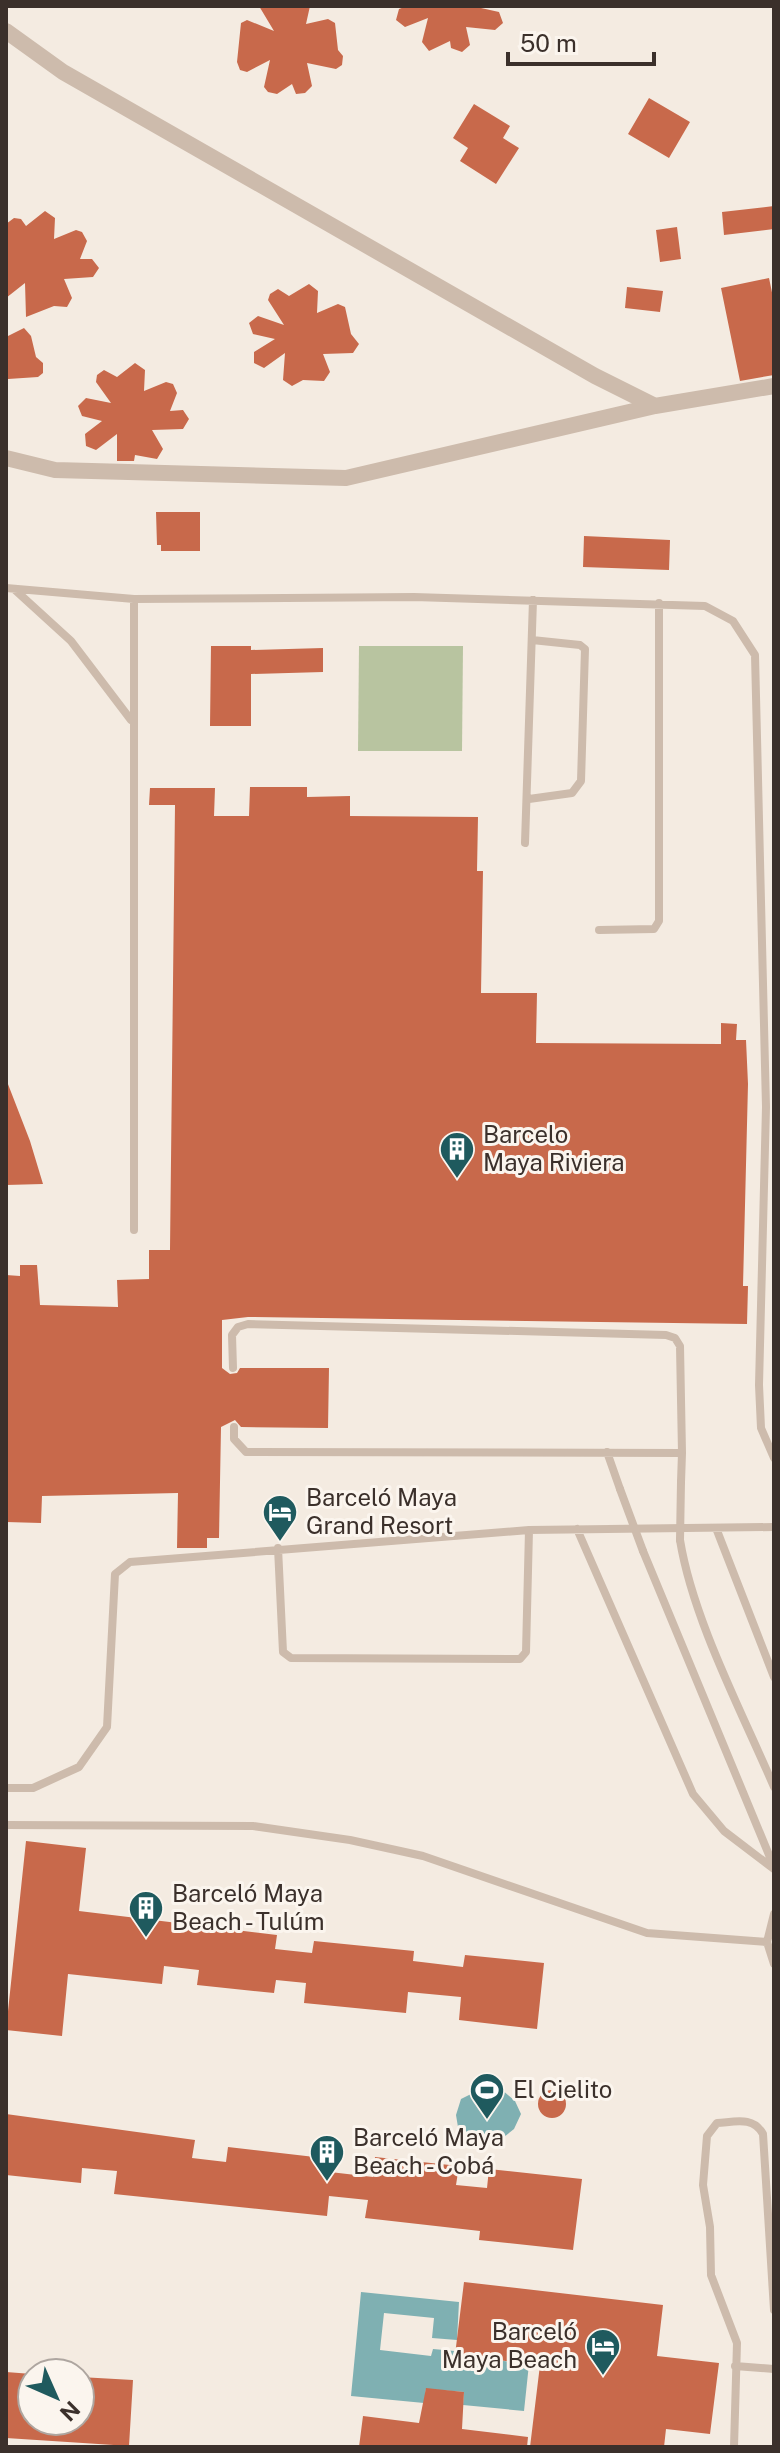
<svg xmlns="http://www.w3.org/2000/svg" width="780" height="2453" font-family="'Public Sans',sans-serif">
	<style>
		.green { fill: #b8c4a0 }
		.water { fill: #7fb0b2 }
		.building { fill: #c8694b }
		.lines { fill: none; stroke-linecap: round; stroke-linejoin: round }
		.lane { stroke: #cdbbac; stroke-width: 8 }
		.street { stroke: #cdbbac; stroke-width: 16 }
		.lane-bridge { stroke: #cdbbac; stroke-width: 8 }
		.labels { text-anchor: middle; stroke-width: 6; stroke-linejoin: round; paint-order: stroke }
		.poi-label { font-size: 24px; fill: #3b302b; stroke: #fbf5ee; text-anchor: start }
	</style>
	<rect width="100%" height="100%" fill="#f4ebe1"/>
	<path class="green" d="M359,646h104l-1,105h-104z"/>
	<path class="water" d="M501,2089l14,12 6,13 -7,15 -15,12 -18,-1 -23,-13 -2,-12 5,-16 18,-9z
		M361,2292l98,10 -2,38 -25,-2 2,-20 -50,-5 -4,37 51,6 2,-7 22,2v4l74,9 -5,47 -61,-6 1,-13 -38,-3 -2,14 -73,-7z"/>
	<path class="building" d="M259,6h51l-4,18 22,-5 7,4 3,27 5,6 -1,9 -6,4 -29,-6 5,23 -7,7 -9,1 -4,-10 -15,10 -9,-2 -4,-5 6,-27 -23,12 -7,-2 -3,-8 4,-39 6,-3 27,11z
		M407,6h65l27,6 4,11 -8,7 -29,-3 4,18 -8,7 -11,-4 -1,-7 -21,10 -7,-9 6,-24 -23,9 -9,-7 3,-11z
		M649,98l41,24 -21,36 -41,-24z
		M474,104l36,22 -7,12 16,10 -23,36 -36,-23 8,-13 -15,-10z
		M774,206v23l-50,6 -2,-23z
		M45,211l10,7 -1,21 22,-9 6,2 5,9 -7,18h12l7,9 -6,9 -29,2 8,19 -5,9 -13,-1 -28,11 -1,-34 -19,15v-74l8,-6 7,1 5,7z
		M677,227l4,32 -21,3 -4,-32z
		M769,278l5,24v73l-34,6 -19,-93z
		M309,284l9,7 -1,22 21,-9 7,3 6,27 8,10 -6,9 -30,1 7,18 -6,9 -21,-1 -11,6 -9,-6 2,-27 -21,15 -10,-5v-11l21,-13 -22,-5 -4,-11 9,-7 26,9 -16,-25 2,-6 8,-5 11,7z
		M627,287l36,4 -3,21 -35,-4z
		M24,328l7,8 5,21 7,6v10l-5,4 -30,2 -2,-42z
		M135,363l10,7 -1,21 22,-9 7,2 4,9 -7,18 13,-1 6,9 -6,10 -31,1 11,19 -6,10 -22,-4 -1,6h-17v-27l-21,16 -10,-4 -1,-12 17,-13 -20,-5 -4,-10 8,-8 25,5 -15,-21 1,-7 7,-5 13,7z
		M156,512h44v39h-39v-6h-4z
		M584,536l86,4 -1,30 -86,-3z
		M211,646h40v4l72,-2v24l-72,2v52h-41z
		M250,787h57v10l43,-1v20l128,1 -1,54h6l-2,122h56l-1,50 185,1v-21l16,1 -1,16h10l2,44 -5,202h5l-1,38 -499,-7 -26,3v48l8,6 7,-1 3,-5h89l-1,60 -87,-1 -6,-7 -14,7 -2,111h-12v10h-30l1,-55 -136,3 -1,27 -35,-1v-247l14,1v-11h17l3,40 78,2 -1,-27 32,-1v-29h21l5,-445h-26l1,-17h65l-1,28h35z
		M6,1079l24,62 13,43 -37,1z
		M26,1841l60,7 -7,63 198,24 -2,14 37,4 2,-12 100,10 -1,10 50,6 2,-12 79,8 -7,66 -78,-9 2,-23 -53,-5 -2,21 -102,-10 2,-20 -30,-3 -2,13 -77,-8 2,-15 -35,-4 -2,18 -94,-10 -6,62 -56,-6z
		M538 2104a14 14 0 1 1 28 0a14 14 0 1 1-28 0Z
		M6,2114l189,26 -3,18 34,4 2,-15 104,12 -2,13 43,5 2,-20 84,9 -3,19 31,3 2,-19 93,10 -9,71 -94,-10 1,-9 -115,-13 3,-18 -39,-4 -2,20 -213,-22 3,-23 -35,-3 -1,15 -75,-8z
		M464,2282l199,23 -6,51 62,7 -9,71 -44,-5 -2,18h-134l10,-82 -85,-10z
		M6,2372l26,2v47h48v-44l53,3 -4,66 -123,-8z
		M426,2388l38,4 -2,37 66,8 -1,10h-168l4,-31 56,7z"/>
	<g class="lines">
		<path class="lane" d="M6,588l128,11 280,-2 291,9 28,15 22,34 11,452 -7,278 2,43 13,30
			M14,589l57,52 60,79
			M134,599v631
			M529,799l43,-6 9,-12 4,-132 -5,-4 -48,-5
			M525,843l8,-243
			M599,930l55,-1 5,-8v-318
			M233,1368l-1,-33 6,-8 10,-3 418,11 9,3 5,8 2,107 -436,-1 -12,-13v-12
			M607,1452l13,37
			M681,1482l1,-29
			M716,1528l58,149
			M577,1529l116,265 31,37 50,38
			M680,1540c13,80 62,172 94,247
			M278,1548l5,104 8,6 229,1 6,-7 3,-122
			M643,1551l131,316
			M6,1788h27l46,-21 28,-40 8,-153 15,-12 399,-32 245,-3
			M6,1825l247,1 97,14 73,16 224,77 120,9
			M774,1914l-7,28 7,22
			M735,2366l39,3
			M734,2447l3,-104 -26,-68 -1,-48 -7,-42 4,-49 10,-13c18,-1 36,-7 46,11l11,176"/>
		<path class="street" d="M6,31l57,41 532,304 60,30
			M6,458l49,12 291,8 309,-72 119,-20"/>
		<path class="lane-bridge" d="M620,1489l23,62
			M680,1540l1,-58"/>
	</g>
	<defs>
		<g id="building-pin" transform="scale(1.8)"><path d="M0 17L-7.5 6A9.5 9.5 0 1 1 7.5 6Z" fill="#1f5a5e" stroke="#fbf5ee"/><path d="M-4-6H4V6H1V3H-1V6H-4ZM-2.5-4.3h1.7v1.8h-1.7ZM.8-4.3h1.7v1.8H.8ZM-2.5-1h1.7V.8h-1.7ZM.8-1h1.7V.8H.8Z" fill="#fff"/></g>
		<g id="hotel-pin" transform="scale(1.8)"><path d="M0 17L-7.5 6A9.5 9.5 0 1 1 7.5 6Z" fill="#1f5a5e" stroke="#fbf5ee"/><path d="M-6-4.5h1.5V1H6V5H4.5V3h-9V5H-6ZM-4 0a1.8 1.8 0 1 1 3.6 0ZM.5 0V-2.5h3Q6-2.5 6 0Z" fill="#fff"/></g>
		<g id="stadium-pin" transform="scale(1.8)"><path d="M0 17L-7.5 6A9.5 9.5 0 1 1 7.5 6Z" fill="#1f5a5e" stroke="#fbf5ee"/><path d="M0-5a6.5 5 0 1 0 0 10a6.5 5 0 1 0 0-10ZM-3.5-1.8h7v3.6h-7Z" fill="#fff"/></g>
	</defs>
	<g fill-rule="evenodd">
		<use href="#building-pin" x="457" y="1149"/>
		<use href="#hotel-pin" x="280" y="1512"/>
		<use href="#building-pin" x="146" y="1908"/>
		<use href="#stadium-pin" x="487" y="2090"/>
		<use href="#building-pin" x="327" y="2152"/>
		<use href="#hotel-pin" x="603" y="2346"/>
	</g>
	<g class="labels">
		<g class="poi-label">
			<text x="483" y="1143">Barcelo<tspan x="483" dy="28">Maya Riviera</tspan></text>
			<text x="306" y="1506">Barceló Maya<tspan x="306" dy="28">Grand Resort</tspan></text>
			<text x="172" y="1902">Barceló Maya<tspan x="172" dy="28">Beach - Tulúm</tspan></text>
			<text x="513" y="2098">El Cielito</text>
			<text x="353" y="2146">Barceló Maya<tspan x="353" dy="28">Beach - Cobá</tspan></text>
			<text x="577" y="2340" text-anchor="end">Barceló<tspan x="577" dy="28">Maya Beach</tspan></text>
		</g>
	</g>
	<rect width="780" height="2453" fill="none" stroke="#3b302b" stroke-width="16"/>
	<g transform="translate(56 2397) rotate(135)"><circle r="38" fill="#fbf5ee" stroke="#aea6a0" stroke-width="2"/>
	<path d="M0-6L14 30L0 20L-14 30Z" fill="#1f5a5e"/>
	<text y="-12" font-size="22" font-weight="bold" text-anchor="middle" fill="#3b302b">N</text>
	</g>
	<path d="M508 52v12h146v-12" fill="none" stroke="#3b302b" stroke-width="4"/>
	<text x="520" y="52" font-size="24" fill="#3b302b" stroke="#fbf5ee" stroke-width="6" paint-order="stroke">50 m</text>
</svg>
